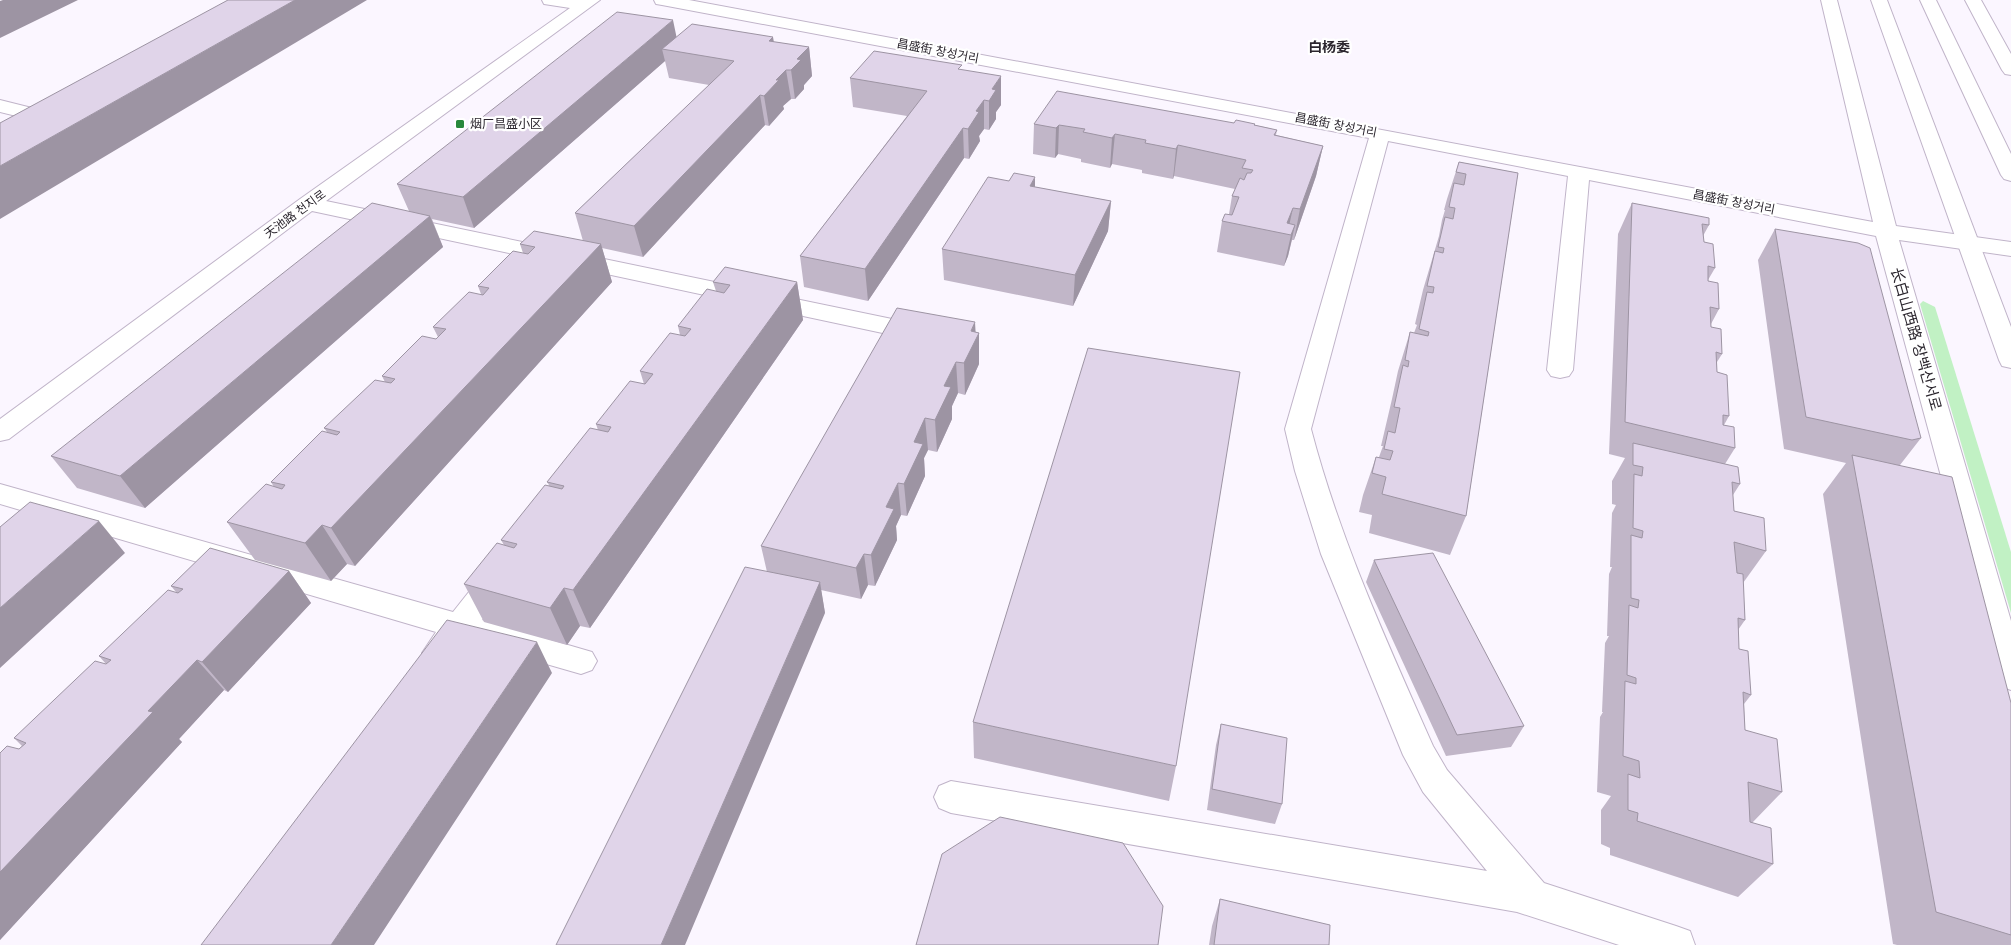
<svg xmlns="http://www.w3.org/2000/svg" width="2011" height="945" font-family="Quicksand,'Noto Sans SC','Noto Sans KR',sans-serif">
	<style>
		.green { fill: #c1f1c4 }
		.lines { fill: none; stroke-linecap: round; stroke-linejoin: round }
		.minor-casing { stroke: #c0b4c9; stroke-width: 2 }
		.major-casing { stroke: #c0b4c9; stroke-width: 2 }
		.minor { fill: #fff; fill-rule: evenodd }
		.major { fill: #fff; fill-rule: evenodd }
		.wall { fill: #c1b6c8 }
		.shaded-wall { fill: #9d94a3 }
		.building { fill: #e0d4e9; stroke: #9d94a3 }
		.poi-dot { fill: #29893c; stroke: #fff; stroke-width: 2 }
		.labels { text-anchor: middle; stroke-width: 4.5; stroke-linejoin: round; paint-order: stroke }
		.far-street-label { font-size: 12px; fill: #2b262e; stroke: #fff }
		.far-poi-label { font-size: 12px; fill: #2b262e; stroke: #fff; text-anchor: start }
		.far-neighbourhood-label { font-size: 14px; font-weight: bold; fill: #2b262e; stroke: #fff }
		.street-label { font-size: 15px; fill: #2b262e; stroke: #fff }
	</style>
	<rect width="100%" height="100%" fill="#fbf6ff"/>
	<path class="green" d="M1923,301l12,6 76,245v61l-91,-309z"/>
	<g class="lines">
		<g class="minor-casing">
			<path id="minor" d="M542,0h58l-274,201 566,118 9,3 3,5 -3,5 -9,3 -580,-124 -303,228 -9,2v-22l300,-220 270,-191 -26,-4z
				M654,0h35l1184,222 -52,-222h16l59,226 115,16v14l-112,-16 112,381v69l-11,-4 -5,-10 -119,-440 -287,-56 -16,190 -4,6 -9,2 -9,-2 -4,-6 21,-194 -180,-35 -77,288c29,111 76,213 122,317l14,24 97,113 132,43 14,5 5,14h-76l-102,-33 -566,-99 -12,-5 -5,-11 5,-11 12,-5 536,90 -64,-79 -20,-37 -82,-201 -26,-83 -10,-42 84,-291 -707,-133 -6,-1z
				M1965,0h16l30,54v21l-6,-1 -3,-4z
				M0,100l64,16 3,4 -3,4 -7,2 -57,-14z
				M0,484l453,128 34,-43 11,-4 11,4 4,8 -31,43 110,32 5,9 -5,9 -11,4 -115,-33c-12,16 -17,29 -39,21l-5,-9 14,-21 -436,-128z"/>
		</g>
		<g class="major-casing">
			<path id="major" d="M1871,0h16l124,327v41l-9,-2 -3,-6z
				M1920,0h16l75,154v27l-7,-2 -3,-4z"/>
		</g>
		<use href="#minor" class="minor"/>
		<use href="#major" class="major"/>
	</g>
	<path class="wall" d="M676,37l98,5 35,5 3,29 -8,9v4l-9,10h-4l-8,7 1,3 -15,17 -4,-1 -122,132 -41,-9 10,34 -257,284 -8,-2 -16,17 -76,-21 -28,-38 47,-35 -3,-5 56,-50 -3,-4 61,-46 -3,-6 54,-37 2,-2 -5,-10 48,-33 -3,-8 45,-33 -3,-9 63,-3 -8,-28 134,-128 -40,-7 -4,-17 -191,167 -42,-9 11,28 -298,261 -68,-20 -26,-32 358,-245 -12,-27z
		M962,70l39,35 -5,7v7l-7,11 -5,-1 -5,7 1,5 -11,18 -5,-1 -96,143 -64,-14 -4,-31 107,-140 -54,-9 -3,-29z
		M1234,123l21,2 22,5 -1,5 47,11 -7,30 -22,64h-2l-4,16 -4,10 -67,-14 5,-31 7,-7 3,-18 3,-7 -61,-13 -1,3 -31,-6v-3l-30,-6 -2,4 -29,-6v-3l-23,-5 -3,4 -22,-4 1,-30z
		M1459,162l59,11 -52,343 -16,39 -81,-22 3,-18 -13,-3 4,-17 13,-38h3l4,-11h-2l11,-47 6,-28 12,-39 4,1 3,-8 -2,-1 8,-34 16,-54 3,-16 3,-10h-1l3,-11z
		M1009,181l26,6 76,14 -3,30 -35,75 -129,-26 -2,-31z
		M1632,203l77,22 -6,11 1,6 11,26 -7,12 11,29 -8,15v3l11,27 -5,8v10l12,44 -5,9 11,23 -10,16 15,20 -7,11 1,16 32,40 -23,32 2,37 -7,10 1,19 12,46 -7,9 1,26 37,62 -30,31 21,41 -35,33 -128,-42v-7l-9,-4v-34l10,-14 -14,-4 3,-75 3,-5h-1l3,-69 4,-7h-2l2,-62 3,-7h-2l2,-54 4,-8 -4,-1v-23l13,-23 -16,-4 9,-220z
		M1775,229l146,209 -21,27 111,238v242h-114l-4,-1 -70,-450 23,-31 -62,-14 -26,-189z
		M713,282h84l6,38 -213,308 -10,-2 -13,19 -83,-23 -20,-38 40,-39 -3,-5 48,-55 -2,-3 51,-52 -2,-6 48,-40 -4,-13 40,-36 -2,-9 38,-35z
		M976,332l3,1v31l-14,31 -7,-2 -6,13v13l-15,33 -9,-2 -4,8 1,18 -18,40 -6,-1 -5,11 1,14 -22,46 -7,-1 -7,14 -40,-9 4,23 -58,-41 -6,-26z
		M1374,560l150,166 -13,21 -65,9 -80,-174z
		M289,571l22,32 -83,89 -4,-2 -45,49 3,3 -182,198v-187l19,-4 3,-3 -8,-8 92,-74 -7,-8 77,-64 -5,-6z
		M973,722l203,44 -7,35 -195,-43z
		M1221,724l61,80 -7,20 -68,-14 9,-65z
		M1220,899l109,46h-120l3,-19z"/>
	<path class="shaded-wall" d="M3,0h75l-78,38v-37z
		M295,0h72l-367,219v-53z
		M673,20l6,29h-17l3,12 -191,167 -11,-31z
		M773,37l5,28 -9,-24z
		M809,47l3,29 -8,9v4l-9,10 -4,-29 6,-11z
		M786,70l5,29 -8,7 1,3 -15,17 -5,-30 12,-16z
		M1001,76v29l-5,7v7l-7,11v-29l3,-12z
		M760,95l5,30 -122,132 -9,-31z
		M984,100v29l-5,7 1,5 -11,18 -1,-30 8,-18z
		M1059,125l-1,29 -3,4 1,-30z
		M963,128l1,30 -96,143 -3,-32z
		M1115,134l-3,30 -2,4 2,-30z
		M1178,145l-4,31 -1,3 3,-30z
		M1323,146l-7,30 -22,64 6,-31z
		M1035,177v31l-5,-22z
		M1111,201l-3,30 -35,75 2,-31z
		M1293,208l-6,27v-12z
		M430,216l13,31 -298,261 -25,-32z
		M1295,225l-7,31 -4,10 7,-31z
		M601,244l11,38 -257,284 -24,-38z
		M797,282l6,38 -213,308 -17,-38z
		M975,322l1,17 3,-6v31l-14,31 -1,-32 7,-32z
		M956,362l2,31 -6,13v13l-15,33 -2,-32 9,-34z
		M925,418l3,32 -4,8 1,18 -18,40 -3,-32 10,-42z
		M898,483l3,32 -5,11 1,14 -22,46 -4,-31 15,-48z
		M99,521l26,32 -125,115v-60z
		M322,525l25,39 -16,17 -26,-38z
		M864,554l4,31 -7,14 -5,-31z
		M289,571l22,32 -83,89 -26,-30z
		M820,582l5,31 -140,332h-24z
		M564,588l16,38 -13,19 -17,-37z
		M537,642l15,31 -178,272h-43z
		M197,660l27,30 -45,49 3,3 -182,198v-68l148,-161z"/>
	<path class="building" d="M228,0h67l-295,166v-43z
		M617,12l56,8 -210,177 -66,-13z
		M692,24l81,13 -4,4 40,6 -12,12 4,1 -10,10h-5l-10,10h3l-15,16 -4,-1 -126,131 -59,-13 159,-152 -72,-12z
		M874,51l88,14 -4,4 43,7 -9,13 4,1 -7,11 -5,-1 -8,11 3,1 -11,17 -5,-1 -98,141 -65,-13 127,-165 -77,-13z
		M1057,91l177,32 2,-3 19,4 -1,1 23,5 -3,5 49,11 -23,63 -7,-1 -6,15 8,2 -4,10 -69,-14 3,-7 7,1 7,-18 -7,-1 8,-18 4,2 3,-7h4l2,-3 -11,-2 4,-8 -68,-15 -2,4 -31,-6 1,-3 -31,-6 -3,4 -29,-6 2,-3 -26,-4 -3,3 -22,-4z
		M1459,162l59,11 -52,343 -84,-22 4,-17 -14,-4 4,-16 14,3 3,-9 -9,-2 4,-18 7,2 5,-25 -6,-1 9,-42 5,2 1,-6 -4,-1 5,-28 18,4 1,-4 -10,-3 8,-37 6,1 1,-6 -7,-1 8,-35 8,2 1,-5 -6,-1 7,-30 8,2 2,-11 -6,-1 5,-24 10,2 2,-11 -10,-2z
		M1014,173l21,4 -5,9 81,15 -36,74 -133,-26 46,-72 21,4z
		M372,203l58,13 -310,260 -69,-20z
		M1632,203l77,15v7l-7,-1 2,18 9,2 2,24 -7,-2v15l10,2 1,26 -9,-2 1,20 10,2 1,25 -6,-2 1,20 10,3 2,41 -6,-1v10l11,2 1,21 -110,-26z
		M1775,229l83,14 12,5 51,190 -9,2 -106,-23z
		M534,231l67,13 -270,284 -9,-3 -17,18 -78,-21 39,-38 16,5 3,-4 -14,-3 51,-51 15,4 3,-3 -16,-4 51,-48 16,3 4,-4 -13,-3 40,-40 14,3 10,-10 -13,-2 36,-35 14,3 6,-7 -11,-2 35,-35 15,3 7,-7 -15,-3z
		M725,267l72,15 -224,308 -9,-2 -14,20 -86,-24 33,-41 17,5 3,-4 -16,-4 44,-55 17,4 2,-3 -17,-4 43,-54 18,4 3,-5 -15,-3 34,-43 15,3 8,-10 -13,-3 30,-38 15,3 6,-7 -13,-3 29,-37 17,4 6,-8 -17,-3z
		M897,308l78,14 -4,9 8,2 -15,30 -8,-1 -12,24 7,1 -16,33 -10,-2 -11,24 9,2 -19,40 -6,-1 -12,24 8,2 -23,46 -7,-1 -8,14 -95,-22z
		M1088,348l152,24 -64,394 -203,-44z
		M1633,443l105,24 2,17 -8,-2 2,29 30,7 2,33 -32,-9 3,31 6,1 2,46 -7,-2 1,31 9,2 3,44 -8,-3 2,38 32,9 5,53 -34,-10 2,40 21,6 2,36 -136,-43 1,-8 -10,-3v-36l12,4 -1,-17 -16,-5 2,-75 11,3v-6l-9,-3 2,-70 9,3 1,-8 -8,-2v-63l11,3 1,-7 -10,-3 1,-54 8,2 1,-9 -10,-2z
		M1852,455l100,22 59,226v232l-75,-23z
		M30,502l69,19 -99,87v-81z
		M210,548l79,23 -87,91 -5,-2 -49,51 5,1 -153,160v-119l7,-7 12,3 7,-6 -12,-5 81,-77 11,3 5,-4 -12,-4 69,-66 10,3 5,-4 -12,-3z
		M1433,553l91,173 -67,9 -83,-175z
		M745,567l75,15 -159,363h-105z
		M447,620l90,22 -206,303h-130z
		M1221,724l66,14 -5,66 -70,-15z
		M1000,817l123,26 40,63 -5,39h-242l26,-91z
		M1220,899l110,26 -1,20h-115z"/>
	<rect class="poi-dot" x="455" y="119" width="10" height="10" rx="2.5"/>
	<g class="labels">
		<g class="far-street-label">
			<text transform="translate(938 51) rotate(11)" y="4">昌盛街 창성거리</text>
			<text transform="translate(1336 125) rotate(11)" y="4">昌盛街 창성거리</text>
			<text transform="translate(1734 202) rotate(11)" y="4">昌盛街 창성거리</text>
			<text transform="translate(295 214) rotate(-36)" y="4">天池路 천지로</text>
		</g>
		<g class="far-poi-label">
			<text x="470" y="128">烟厂昌盛小区</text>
		</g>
		<g class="far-neighbourhood-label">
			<text x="1329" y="52">白杨委</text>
		</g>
		<g class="street-label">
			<text transform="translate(1916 339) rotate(74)" y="5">长白山西路 장백산서로</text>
		</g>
	</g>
</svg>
